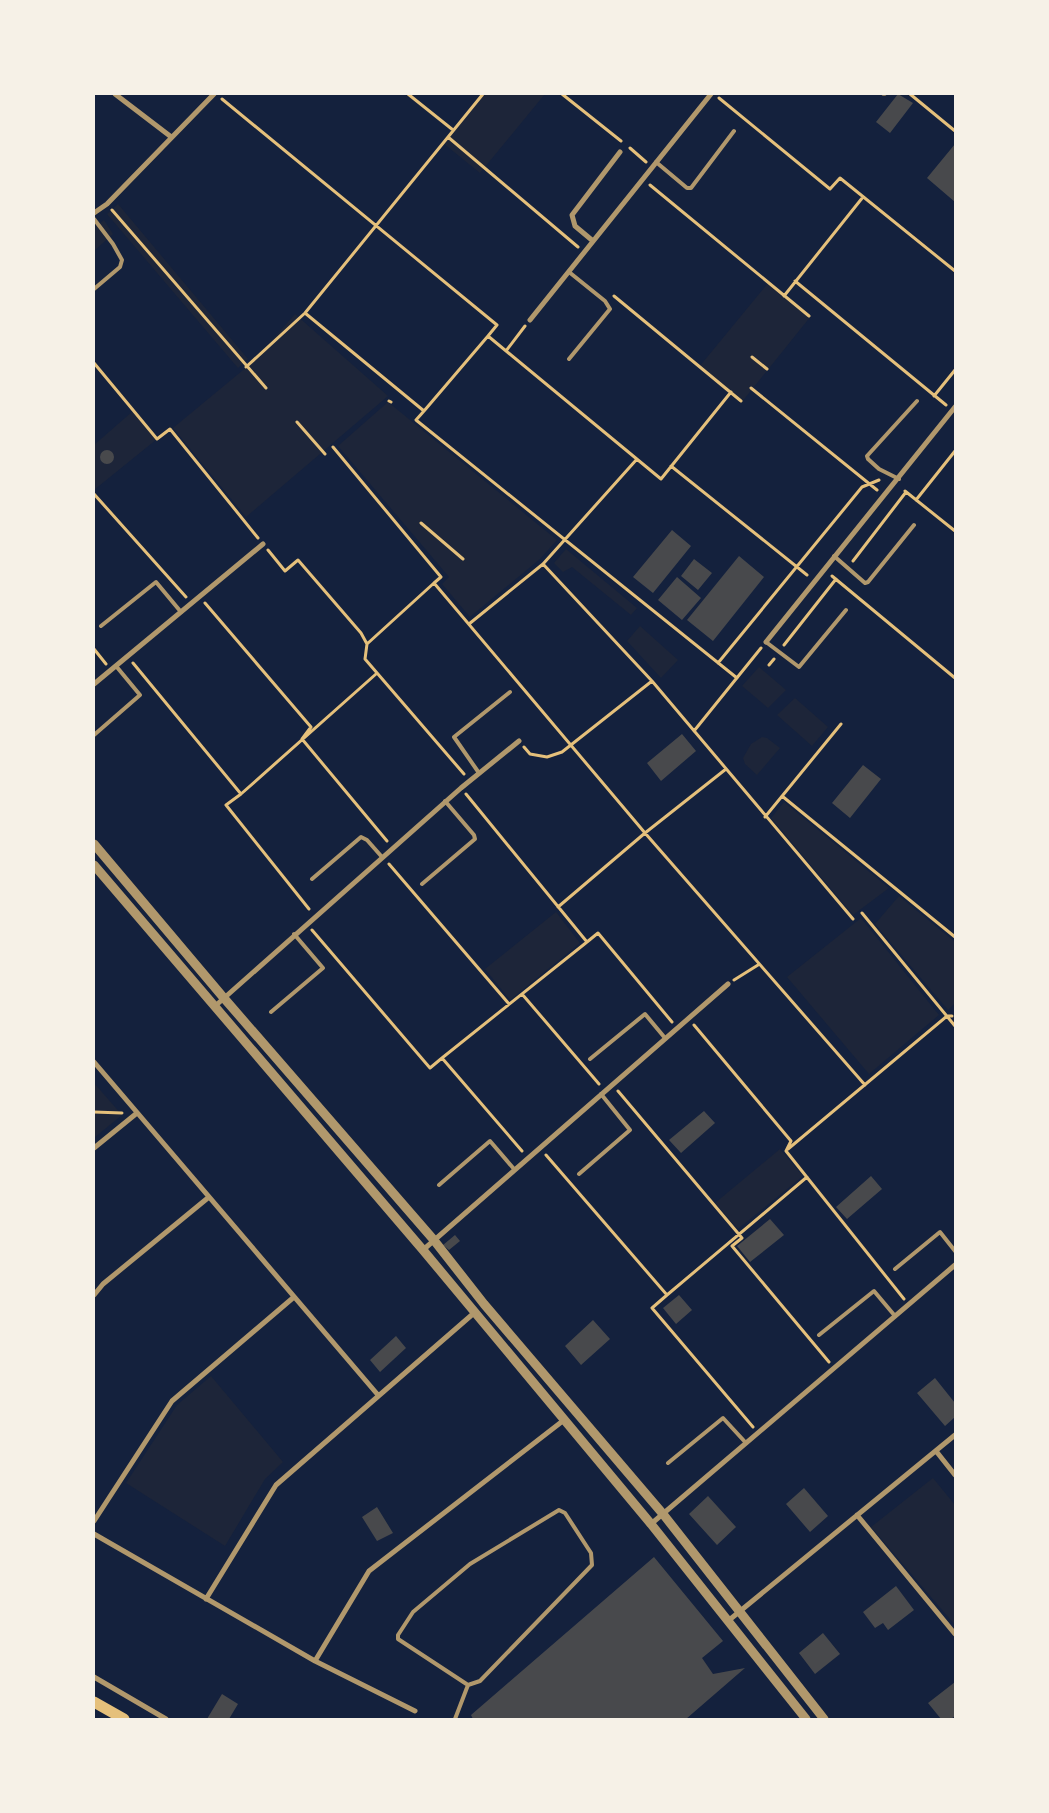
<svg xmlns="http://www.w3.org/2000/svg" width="1049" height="1813" font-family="Barlow,sans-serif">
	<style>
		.green { fill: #1d2539 }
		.building { fill: #48494c }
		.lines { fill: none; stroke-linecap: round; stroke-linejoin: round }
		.path { stroke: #e5c07b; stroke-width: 3 }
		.service { stroke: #b1986c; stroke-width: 4 }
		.minor { stroke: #b1986c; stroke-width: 5 }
		.tertiary { stroke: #b1986c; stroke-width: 9 }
		.primary { stroke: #e5c07b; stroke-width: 11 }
	</style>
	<rect width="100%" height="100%" fill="#14213d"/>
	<path class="green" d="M484,94h61l-65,79 -37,-30z
		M118,204l130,155 -10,9 -131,-154z
		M104,220l9,14 -19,17v-23z
		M769,282l42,34 -70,87 -42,-36z
		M295,314l93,82 -142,121 -73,-89 81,-67z
		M388,402l169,138 -17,19 -70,58 -28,-33 7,-7 -111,-131z
		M133,411l24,28 -63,51v-45z
		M566,549l71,59 -6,7 -59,-48 -9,5 -9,-9z
		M640,626l38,34 -17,18 -34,-37z
		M759,667l27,23 -18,18 -26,-22z
		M795,698l33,29 -16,19 -35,-31z
		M762,737l5,1 13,10 -23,27 -12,-11 -2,-6 8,-14z
		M784,802l105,86 -36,27 -82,-97z
		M899,896l56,46v61l-7,7 -73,-86z
		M556,912l24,31 -70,57 -25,-31z
		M861,918l78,97 -70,59 -82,-97z
		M94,1083l28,32 -28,23z
		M780,1149l23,27 -65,53 -23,-26z
		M211,1376l72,86 -18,17 -40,67 -99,-63 51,-78z
		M933,1478l22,27v120l-84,-98z"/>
	<path class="building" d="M898,94l15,9 -23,30 -14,-11z
		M955,144v58l-28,-24z
		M100 457a7 7 0 1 1 14 0a7 7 0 1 1-14 0Z
		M672,530l19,16 -38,47 -20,-16z
		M739,556l25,21 -51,64 -26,-21z
		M694,559l18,14 -14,17 -17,-14z
		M677,577l24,21 -19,22 -24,-20z
		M682,734l14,17 -35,30 -14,-18z
		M863,765l18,14 -31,39 -18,-15z
		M704,1111l11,12 -34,30 -12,-13z
		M871,1176l11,13 -35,30 -11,-12z
		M770,1219l14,16 -34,27 -13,-16z
		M455,1235l5,6 -11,9 -6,-5z
		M679,1295l13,15 -16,14 -13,-16z
		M593,1320l17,19 -29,26 -16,-19z
		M396,1336l10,12 -26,24 -10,-12z
		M935,1378l20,25v14l-10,9 -28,-33z
		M804,1488l24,28 -18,16 -24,-28z
		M708,1496l28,31 -19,18 -28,-31z
		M377,1507l16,26 -16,8 -15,-24z
		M654,1557l69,84 -21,17 11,16 32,-6 -59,51h-213l-2,-4z
		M896,1586l18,24 -26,20 -5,-7 -8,5 -12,-16z
		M823,1633l17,21 -25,20 -16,-21z
		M955,1682v34l-4,3h-10l-13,-16z
		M222,1694l16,10 -9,15h-22z"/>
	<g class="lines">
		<path class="path" d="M408,94l45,36
			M562,94l59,47
			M883,94h2
			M910,94l45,37
			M719,98l111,91 10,-11 115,93
			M222,99l275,226 -9,11 173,143 70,-87
			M448,137l130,110
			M630,148l16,14
			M650,185l159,131
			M112,210l154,178
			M795,281l151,124
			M614,296l127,105
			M784,296l79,-99
			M305,313l119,98 -8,9 321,258
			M506,351l19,-25
			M752,357l15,12
			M94,363l63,76 13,-10 88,109
			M246,367l59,-54 178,-219
			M751,388l126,102
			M934,396l21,-26
			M389,401l2,1
			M424,411l64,-75
			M297,422l28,32
			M333,447l108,130 -7,6 211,250 220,252
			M671,466l136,109
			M905,491l50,40
			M94,494l92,103
			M916,500l39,-49
			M421,523l42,36
			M268,550l17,21 13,-11 63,73 6,11 -2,15 99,115
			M853,561l53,-69
			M543,564l109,117 201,238
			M832,576l123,102
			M205,603l106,124 -9,12 85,102
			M469,624l74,-60 94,-105
			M367,644l67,-61
			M784,645l52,-66
			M94,649l12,15
			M133,663l108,131 -15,11 83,104
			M718,663l144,-176 17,-7
			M769,665l5,-6
			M694,731l67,-83
			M524,747l6,7 17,3 15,-5 90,-71
			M241,794l135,-120
			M466,794l121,148 11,-9 74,89
			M782,796l173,141
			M765,817l76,-93
			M389,864l120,140
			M558,907l87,-74 81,-64
			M862,913l93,113
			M312,930l118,138 12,-10 80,93
			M734,980l24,-15
			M522,994l77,90
			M694,1025l97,116 -5,10 118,148
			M442,1058l145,-116
			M618,1091l124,147 -10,8 97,116
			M94,1112l28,1
			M788,1149l159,-133h5
			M546,1155l121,140 -15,13 101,119
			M667,1295l140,-118"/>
		<path class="service" d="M656,162l31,26h4l43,-57
			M94,219l19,25 9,16 -2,7 -26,22
			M569,272l36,29 5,8 -41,50
			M899,479l-20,-10 -11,-10 -1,-3 50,-55
			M834,556l31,27 3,-1 46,-57
			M101,626l55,-44 25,30
			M766,642l33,25 47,-57
			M94,735l46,-40 -24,-29
			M479,773l-25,-36 56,-45
			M312,879l49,-42 6,3 15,17
			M422,884l53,-45 -1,-4 -29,-34
			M271,1012l52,-44 -29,-34
			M590,1059l55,-45 20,24
			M579,1174l51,-44 -29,-36
			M439,1185l51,-44 24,28
			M895,1269l45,-37 15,19
			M819,1335l55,-44 21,25
			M668,1463l55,-45 23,25
			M559,1510l6,3 26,40 1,12 -112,116 -12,4 -70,-46v-4l15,-23 57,-48z
			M455,1719l13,-34"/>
		<path class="minor" d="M115,94l55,42
			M94,213l13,-9 107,-110
			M593,241l-18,-15 -3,-11 48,-63
			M530,320l181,-226
			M766,642l189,-235
			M94,684l169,-140
			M214,1007l247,-219 58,-47
			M94,1062l284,333
			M94,1148l43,-35
			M423,1250l305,-266
			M94,1295l9,-11 106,-87
			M936,1451l19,24
			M857,1515l98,119
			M94,1521l78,-120 122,-104
			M651,1524l304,-259
			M94,1534l221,127 100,50
			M206,1599l70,-114 198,-172
			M728,1621l227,-186
			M315,1661l54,-90 195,-151
			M94,1677l72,42"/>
		<path class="tertiary" d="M94,844l129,153 210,242 51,65 179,210 161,205
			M94,865l329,385 228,274 155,195"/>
		<path class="primary" d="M94,1702l30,17"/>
	</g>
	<rect width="1049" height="1813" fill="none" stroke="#f6f1e7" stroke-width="190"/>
</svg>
